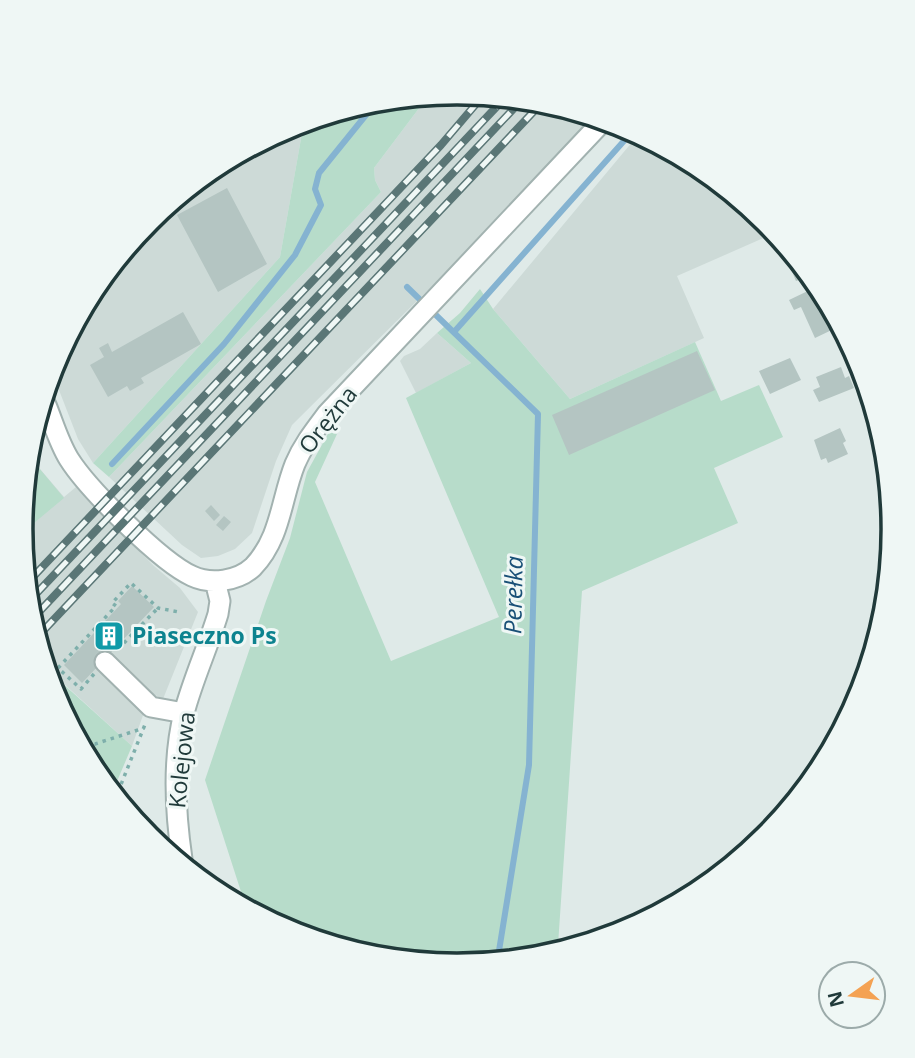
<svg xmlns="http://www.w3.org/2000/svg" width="915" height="1058" font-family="'Open Sans',sans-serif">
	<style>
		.built { fill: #cddad7 }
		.green { fill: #b7dcca }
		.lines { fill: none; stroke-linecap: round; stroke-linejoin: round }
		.stream { stroke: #85b3d1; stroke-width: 6 }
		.building { fill: #b4c5c2 }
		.minor-casing { stroke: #a2b2b0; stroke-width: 23 }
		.path { stroke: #7eafab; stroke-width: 3.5; stroke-dasharray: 3.5 5; stroke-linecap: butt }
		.minor { stroke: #fff; stroke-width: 19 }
		.rail-casing { stroke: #5a7676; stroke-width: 8 }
		.rail { stroke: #eff7f5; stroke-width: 5; stroke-dasharray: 16; stroke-linecap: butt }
		.labels { text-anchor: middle; stroke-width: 6; stroke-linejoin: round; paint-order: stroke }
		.street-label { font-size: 23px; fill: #203a3a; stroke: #eff7f5 }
		.culture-label { font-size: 23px; font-weight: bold; fill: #0d838f; stroke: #eff7f5; text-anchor: start }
		.water-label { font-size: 24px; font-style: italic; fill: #195077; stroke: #eff7f5 }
		.rim { fill: none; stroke: #203a3a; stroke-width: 3.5 }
	</style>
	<rect width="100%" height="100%" fill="#dfeae8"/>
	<path class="built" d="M458,93l133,26 -158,166 -141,140 -16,36 -24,72 -17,16 -17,7 -17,2 -19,-13 -73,-68 272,-285 -6,-12 -1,-12 52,-69z
		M313,121l-11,12 -22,124 -187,206 -15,-24 -26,-67 2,-10 95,-142 142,-94z
		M638,135l128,86 9,12 -98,43 27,62 -134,61 -77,-90z
		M437,333l34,30 -55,30 -16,-32 4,-5 16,-7z
		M34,462l30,35 12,-10 78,79 26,22 18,24 -35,87 -12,-6 -19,53 -80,-73 -2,1 -29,-145z"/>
	<path class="green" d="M426,99l-52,69 1,12 6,12 -272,285 -16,-14 187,-206 22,-124 11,-12z
		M480,289l13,20 77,90 125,-57 26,59 38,-16 24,52 -69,31 24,55 -156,68 -24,354 -101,20 -167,-33 -46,-31 -39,-121 61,-179 24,-63 17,-66 22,-40 8,2 -22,48 76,179 108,-44 -93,-219 65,-35 -34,-30 23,-20z
		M34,462l30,36 -42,35 -1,-4z
		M51,673l81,73 -17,40 -61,-90z"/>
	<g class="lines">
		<path class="stream" d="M407,287l131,127 -9,351 -31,192
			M454,332l177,-199
			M112,464l112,-120 71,-89 26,-50 -6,-16 4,-16 51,-63"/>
	</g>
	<path class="building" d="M227,188l40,76 -49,28 -41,-77z
		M790,256l15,22 -9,3 -10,-24z
		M812,289l26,38 -23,11 -14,-31 -7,3 -5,-10z
		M183,312l18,32 -60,34 3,5 -14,8 -3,-5 -19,11 -18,-32 14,-8 -5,-9 9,-5 4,9z
		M697,351l18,39 -146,65 -17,-40z
		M790,358l11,22 -31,14 -11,-23z
		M841,367l4,11 4,-2 5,12 -35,14 -6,-12 7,-3 -4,-10z
		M840,428l6,13 -3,2 5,11 -20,9 -2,-5 -5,2 -7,-20z
		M211,505l9,10 -6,6 -9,-10z
		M224,516l7,6 -8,9 -7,-6z
		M132,586l22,21 -72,76 -18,-18 57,-61 -3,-3z"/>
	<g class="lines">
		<g class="minor-casing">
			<path id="minor" d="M46,405c7,17 13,38 23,54 19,30 92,103 123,117 19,9 46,5 61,-9 28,-29 28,-68 42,-103 8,-19 20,-34 32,-50l276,-293
				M105,662l46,45 33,6
				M182,859c-7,-48 -10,-99 2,-146 9,-34 24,-66 34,-99l2,-13 -5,-20"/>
		</g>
		<path class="path" d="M118,649l40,-41
			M94,674l-13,15 -23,-21 58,-62 -4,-3 19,-20 27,25 21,4
			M86,743l9,1 49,-16
			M118,792l28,-70"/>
		<use href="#minor" class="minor"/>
		<g class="rail-casing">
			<path id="rail" d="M31,579l410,-434 41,-48
				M34,596l468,-495
				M38,613l480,-509
				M42,632l495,-524"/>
		</g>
		<use href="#rail" class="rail"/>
	</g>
	<defs>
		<g id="building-square" transform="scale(1.575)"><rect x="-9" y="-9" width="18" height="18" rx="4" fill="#0f9aa8" stroke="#eff7f5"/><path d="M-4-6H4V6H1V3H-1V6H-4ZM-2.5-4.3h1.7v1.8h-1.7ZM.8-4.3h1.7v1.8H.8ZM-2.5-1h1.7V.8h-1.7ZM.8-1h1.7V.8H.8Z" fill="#fff"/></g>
	</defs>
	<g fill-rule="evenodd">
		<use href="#building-square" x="109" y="636"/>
	</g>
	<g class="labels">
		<g class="street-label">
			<text transform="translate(328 420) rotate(-52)" y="8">Orężna</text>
			<text transform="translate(182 760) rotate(-84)" y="8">Kolejowa</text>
		</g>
		<g class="culture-label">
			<text x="132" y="644">Piaseczno Ps</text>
		</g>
		<g class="water-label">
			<text transform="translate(514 595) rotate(-89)" y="8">Perełka</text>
		</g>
	</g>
	<path d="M0 0H915V1058H0ZM33 529a424 424 0 1 1 848 0a424 424 0 1 1-848 0Z" fill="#eff7f5" fill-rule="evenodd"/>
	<path class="rim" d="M33 529a424 424 0 1 1 848 0a424 424 0 1 1-848 0Z"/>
	<g transform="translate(852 995) rotate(256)"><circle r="33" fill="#eff7f5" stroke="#9cabaa" stroke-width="2"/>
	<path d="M0-5L12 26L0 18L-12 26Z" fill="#f4a253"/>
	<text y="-10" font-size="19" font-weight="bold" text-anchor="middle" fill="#203a3a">N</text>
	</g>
</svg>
